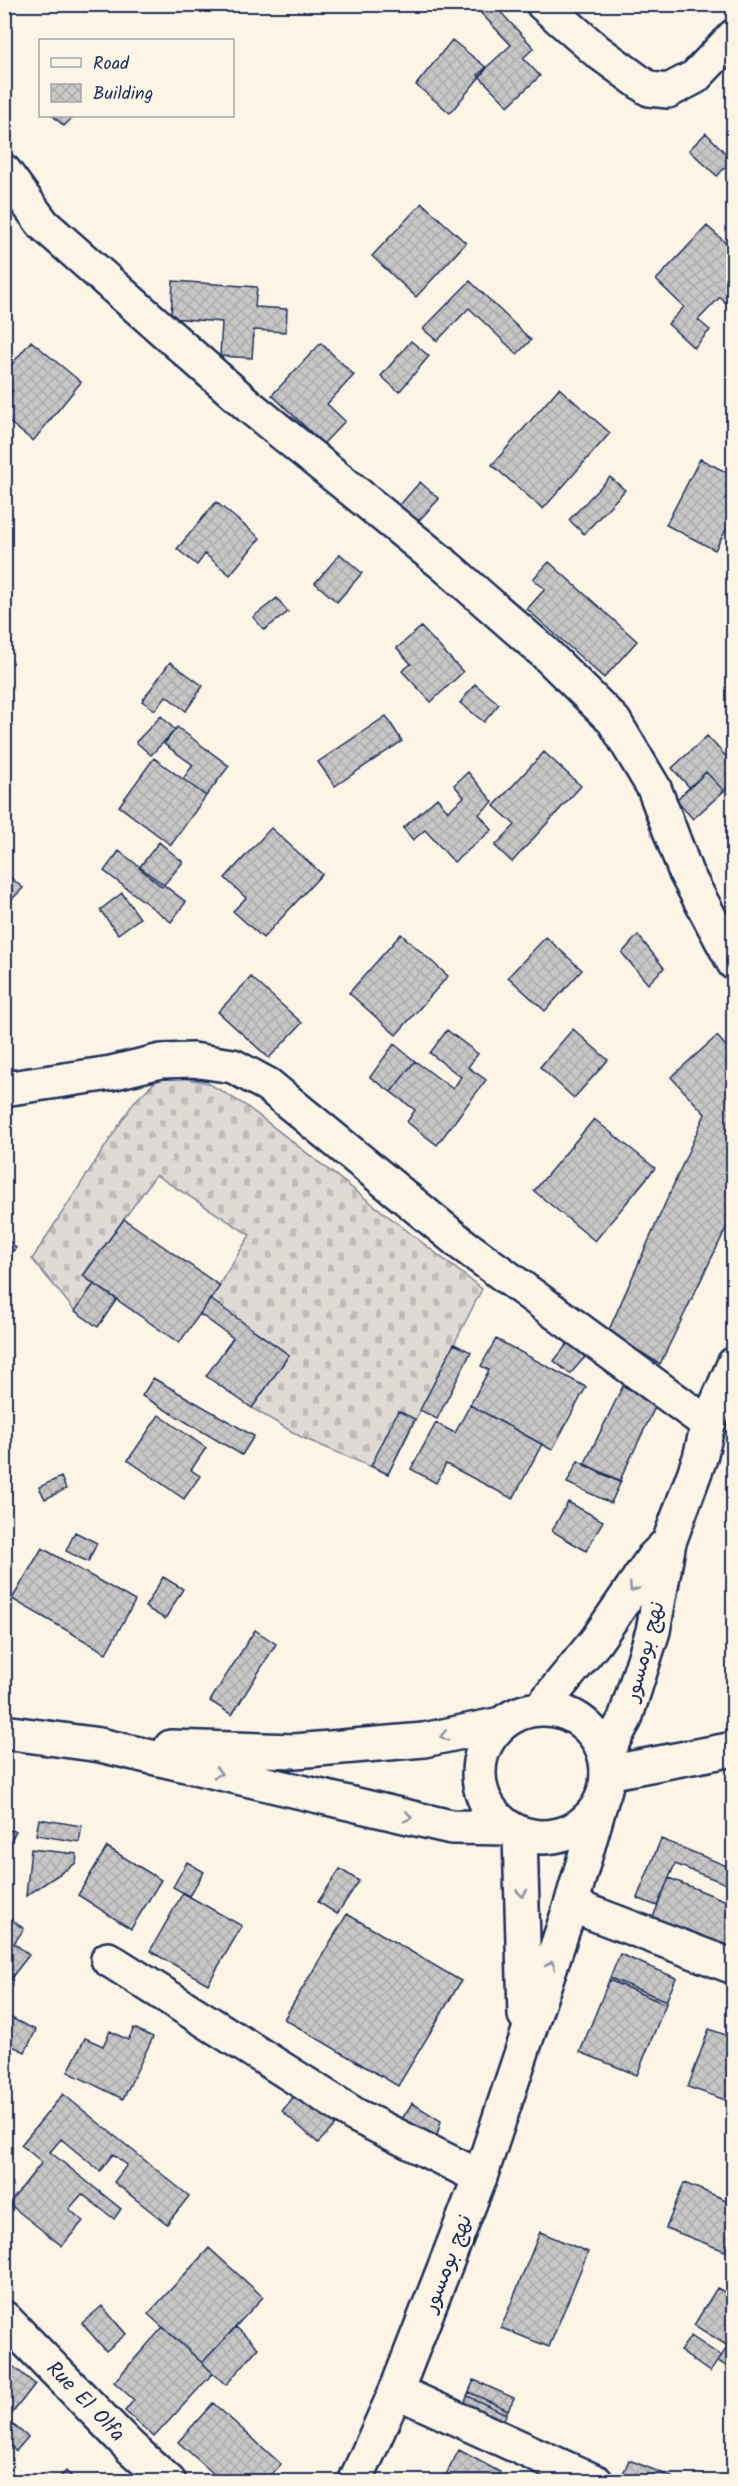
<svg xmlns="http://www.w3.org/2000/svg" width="738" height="2486" font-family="Kalam,'Playpen Sans Arabic',sans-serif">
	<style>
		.cemetery { fill: url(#cemetery-stones); stroke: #7d8599; stroke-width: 1.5 }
		.building { fill: url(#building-cross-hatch); stroke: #1b2f5e; stroke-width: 1.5 }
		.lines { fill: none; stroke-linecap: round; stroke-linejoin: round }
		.minor-casing { stroke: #1b2f5e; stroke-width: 38 }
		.secondary-casing { stroke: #1b2f5e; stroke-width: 38 }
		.minor { stroke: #fcf5e5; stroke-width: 33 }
		.secondary { stroke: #fcf5e5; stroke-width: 33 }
		.oneway { stroke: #8c92a2 }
		.labels { text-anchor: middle; stroke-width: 5; stroke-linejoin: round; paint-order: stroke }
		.street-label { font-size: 21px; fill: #1b2f5e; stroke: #fcf5e5 }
	</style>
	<defs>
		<pattern id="cemetery-stones" width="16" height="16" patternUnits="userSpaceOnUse" patternTransform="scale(1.5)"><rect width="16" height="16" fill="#dfdbd4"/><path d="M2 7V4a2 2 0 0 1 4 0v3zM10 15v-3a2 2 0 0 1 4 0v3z" fill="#bfbcb8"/></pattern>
		<pattern id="building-cross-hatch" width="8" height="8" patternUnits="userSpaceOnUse" patternTransform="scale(1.5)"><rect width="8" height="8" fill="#c8c7c6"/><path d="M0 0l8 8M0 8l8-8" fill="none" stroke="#ababac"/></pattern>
	</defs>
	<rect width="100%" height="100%" fill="#fcf5e5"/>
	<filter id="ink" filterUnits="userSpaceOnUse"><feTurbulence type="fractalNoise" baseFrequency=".0167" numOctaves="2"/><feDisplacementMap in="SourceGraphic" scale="12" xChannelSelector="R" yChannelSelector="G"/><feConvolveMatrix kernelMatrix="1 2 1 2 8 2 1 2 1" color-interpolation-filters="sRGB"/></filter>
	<g filter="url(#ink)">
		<path class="cemetery" d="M173,1076l35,7 37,22 237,184 -94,185 -87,-37 -49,-29 37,-53 -79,-56 40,-64 -94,-60 -73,100 11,9 -19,27 -43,-52 102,-157 23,-22z"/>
		<path class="building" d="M484,4h9l41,44 -11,10 17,18 -32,30 -30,-31 33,-30 -33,-35z
			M452,40l35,28 -37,45 -34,-28z
			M53,116h21l-10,10z
			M706,133l26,27 -15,16 -28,-26z
			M422,203l44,40 -50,54 -44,-41z
			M707,226l27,24v56l-3,2 -11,-11 -22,23 12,10 -16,18 -26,-24 16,-17 -28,-27z
			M173,281l84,6 -2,20 32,2 -1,23 -32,-2 -2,28 -32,-2 2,-34 -51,-4z
			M470,281l61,59 -14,14 -48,-46 -32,33 -14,-12z
			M31,341l50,41 -48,59 -29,-23v-17l9,-10 -9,-6v-11z
			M411,341l18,15 -30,36 -18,-16z
			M321,343l33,32 -27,29 18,17 -22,23 -51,-49z
			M559,388l51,45 -67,76 -51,-44z
			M700,459l34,17v39l-19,35 -49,-25z
			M610,477l15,13 -41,44 -15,-14z
			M420,482l19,17 -30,32 -18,-16z
			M216,502l44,36 -30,37 -25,-21 -8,11 -20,-16z
			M340,554l22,19 -25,29 -22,-19z
			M549,562l88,79 -33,37 -77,-69 18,-20 -12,-10z
			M277,598l11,14 -24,18 -11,-13z
			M421,627l42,45 -32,30 -29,-31 9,-7 -14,-16z
			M170,662l33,24 -17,25 -20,-15 -11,14 -13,-9z
			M475,684l24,20 -15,18 -24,-19z
			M161,716l14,14 -24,25 -15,-13z
			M386,716l16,25 -67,45 -17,-24z
			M177,727l52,39 -23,30 -23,-17 10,-14 -29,-21z
			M707,736l27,29v17l-10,9 -18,-19 -16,16 -18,-20z
			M544,752l37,34 -69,76 -17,-16 20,-21 -21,-19z
			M154,758l52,38 -35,49 -52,-39z
			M468,772l25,30 -14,12 13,16 -38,32 -29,-32 -12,10 -10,-12 34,-30 11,13 16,-14 -10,-12z
			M706,772l18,19 -31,28 -17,-19z
			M271,828l51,46 -59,64 -30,-27 13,-13 -21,-20z
			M159,842l24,20 -21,25 -23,-19z
			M119,851l67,51 -15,20 -67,-51z
			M4,872l19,16 -19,19z
			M122,893l18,25 -22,16 -18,-24z
			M401,934l47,42 -52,59 -47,-42z
			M638,935l26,33 -16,16 -26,-31z
			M546,937l36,33 -37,41 -37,-34z
			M251,977l51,46 -33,35 -51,-46z
			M573,1029l35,31 -34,38 -34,-31z
			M447,1030l31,24 -10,13 18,13 -49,65 -30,-23 8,-12 -24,-18 24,-31 38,28 8,-12 -31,-24z
			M717,1036l17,19v157l-74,152 -52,-32 97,-218 -34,-37z
			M394,1044l21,17 -24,31 -21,-15z
			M594,1119l61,49 -60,73 -61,-50z
			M124,1219l96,67 -41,57 -96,-67z
			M4,1236l12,12 -12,12z
			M94,1284l23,15 -19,28 -23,-16z
			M210,1299l79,56 -37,53 -46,-32 27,-38 -33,-24z
			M496,1339l90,48 -34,63 -82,-45 19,-35 -8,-4z
			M568,1343l17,14 -15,17 -16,-13z
			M454,1344l17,8 -34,67 -17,-9z
			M153,1378l101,58 -12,19 -100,-59z
			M623,1386l34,17 -38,79 -35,-17z
			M470,1405l72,39 -29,55 -67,-35 -10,19 -25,-14 25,-46 19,10z
			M398,1411l17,8 -27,55 -17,-8z
			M159,1415l47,33 -15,22 9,6 -16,23 -56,-39z
			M578,1461l43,20 -10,22 -44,-20z
			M61,1477l5,12 -21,10 -6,-12z
			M568,1502l35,19 -17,30 -34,-20z
			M75,1532l22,11 -9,19 -22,-11z
			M42,1548l93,53 -29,52 -94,-54z
			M163,1577l20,12 -18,30 -20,-12z
			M255,1630l21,14 -44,71 -22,-14z
			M39,1819l43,7 -3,16 -43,-7z
			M4,1830l12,1 -12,23z
			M661,1839l73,30v18l-59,-23 -18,42 -20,-8z
			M107,1847l54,33 -30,49 -53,-34z
			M31,1849l46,5 -1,9 -50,33z
			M187,1862l17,10 -15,24 -16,-9z
			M340,1869l19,12 -22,33 -19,-12z
			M669,1878l65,26v52l-83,-34z
			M183,1893l59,33 -34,58 -58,-33z
			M4,1914l20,15 -10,14 15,12 -25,32z
			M347,1914l114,67 -63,105 -114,-67z
			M620,1954l56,24 -11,26 -56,-24z
			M610,1978l57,23 -30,74 -57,-23z
			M9,2017l27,13 -11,22 -21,-10v-16z
			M134,2028l19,9 -30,62 -55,-27 17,-34 18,8 7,-15 18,9z
			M709,2029l25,9v65l-46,-16z
			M300,2089l38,33 -20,21 -36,-32z
			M63,2094l126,102 -22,28 -53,-42 13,-17 -14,-11 -13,17 -39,-32 -11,13 71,57 -7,10 -32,-25 -13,15 14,12 -21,25 -53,-42 33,-42 -21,-17z
			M412,2103l29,18 -5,18 -34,-20z
			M684,2183l50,20v27l-9,21 -59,-23z
			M540,2232l48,20 -39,95 -48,-19z
			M209,2248l54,49 -61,66 -54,-49z
			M717,2288l17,9v74l-16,-10 10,-15 -34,-21z
			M102,2306l24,28 -20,17 -24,-28z
			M163,2327l50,46 -59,64 -29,-26 9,-11 -20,-18z
			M236,2327l22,21 -32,37 -24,-22z
			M691,2336l30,20 -11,16 -30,-21z
			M4,2359l31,25 -28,36 -3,-2z
			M474,2380l40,18 -8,16 -39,-18z
			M469,2392l39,18 -7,17 -39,-18z
			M213,2403l68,61 -16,18h-42l-45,-40z
			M4,2417l24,20 -12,14 -12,-10z
			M459,2450l41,22 -5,10h-53z
			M629,2460l43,17 -2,5h-39l-10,-4z
			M66,2471l11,11h-22z"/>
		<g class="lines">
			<g class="minor-casing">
				<path id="minor" d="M543,4l54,47 52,38 19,2 27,-14 39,-41
					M4,171l39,53 206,182 198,161 98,86 69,68 40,67 32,85 48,90
					M4,1089l107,-16 50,-12 32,-1 40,6 35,19 195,160 245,179
					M607,1773l127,-24
					M571,1905l163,62
					M108,1959l247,156 125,62
					M4,2318l126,129 39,35
					M396,2391l200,91"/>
			</g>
			<g class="secondary-casing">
				<path id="secondary" d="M540,1709l56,-68 57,-83 13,-13
					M479 1773a64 64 0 1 1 128 0a64 64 0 1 1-128 0Z
					M4,1732l96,13 351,82 57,1
					M171,1747l124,4 129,-11 77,-16
					M605,1755l20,-36 28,-88 16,-89 31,-84 8,-34 26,-60
					M520,1834l5,181
					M355,2482l41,-91 84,-214 91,-272 30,-104"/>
			</g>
			<use href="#minor" class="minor"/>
			<use href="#secondary" class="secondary"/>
		</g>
		<defs><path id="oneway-chevron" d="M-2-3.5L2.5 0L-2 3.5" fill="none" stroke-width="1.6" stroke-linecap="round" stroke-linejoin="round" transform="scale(1.5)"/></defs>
		<g class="oneway">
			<use href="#oneway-chevron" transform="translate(633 1588) rotate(124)"/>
			<use href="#oneway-chevron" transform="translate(444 1736) rotate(168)"/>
			<use href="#oneway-chevron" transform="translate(218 1773) rotate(13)"/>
			<use href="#oneway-chevron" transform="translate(408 1817) rotate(12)"/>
			<use href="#oneway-chevron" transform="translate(522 1893) rotate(86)"/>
			<use href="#oneway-chevron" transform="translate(551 1965) rotate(-71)"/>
		</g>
	</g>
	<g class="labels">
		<g class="street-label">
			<text transform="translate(644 1651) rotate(-75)" y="7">نهج بومسور</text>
			<text transform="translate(447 2263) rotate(-69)" y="7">نهج بومسور</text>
			<text transform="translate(86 2401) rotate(46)" y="7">Rue El Olfa</text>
		</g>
	</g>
	<rect width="738" height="2486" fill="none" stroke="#fcf5e5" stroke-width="24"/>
	<rect x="12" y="12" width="714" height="2462" fill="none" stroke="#1b2f5e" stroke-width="2" filter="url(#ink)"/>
	<rect x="39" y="39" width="195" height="78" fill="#fcf5e5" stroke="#a2a6af" stroke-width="1.5"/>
	<rect x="51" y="58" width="30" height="9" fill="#fcf5e5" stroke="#a2a6af" stroke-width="1.5"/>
	<text x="93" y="69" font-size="18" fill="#1b2f5e">Road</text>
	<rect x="51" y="84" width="30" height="18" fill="url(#building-cross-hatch)" stroke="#a2a6af" stroke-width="1.5"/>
	<text x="93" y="99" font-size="18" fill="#1b2f5e">Building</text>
</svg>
